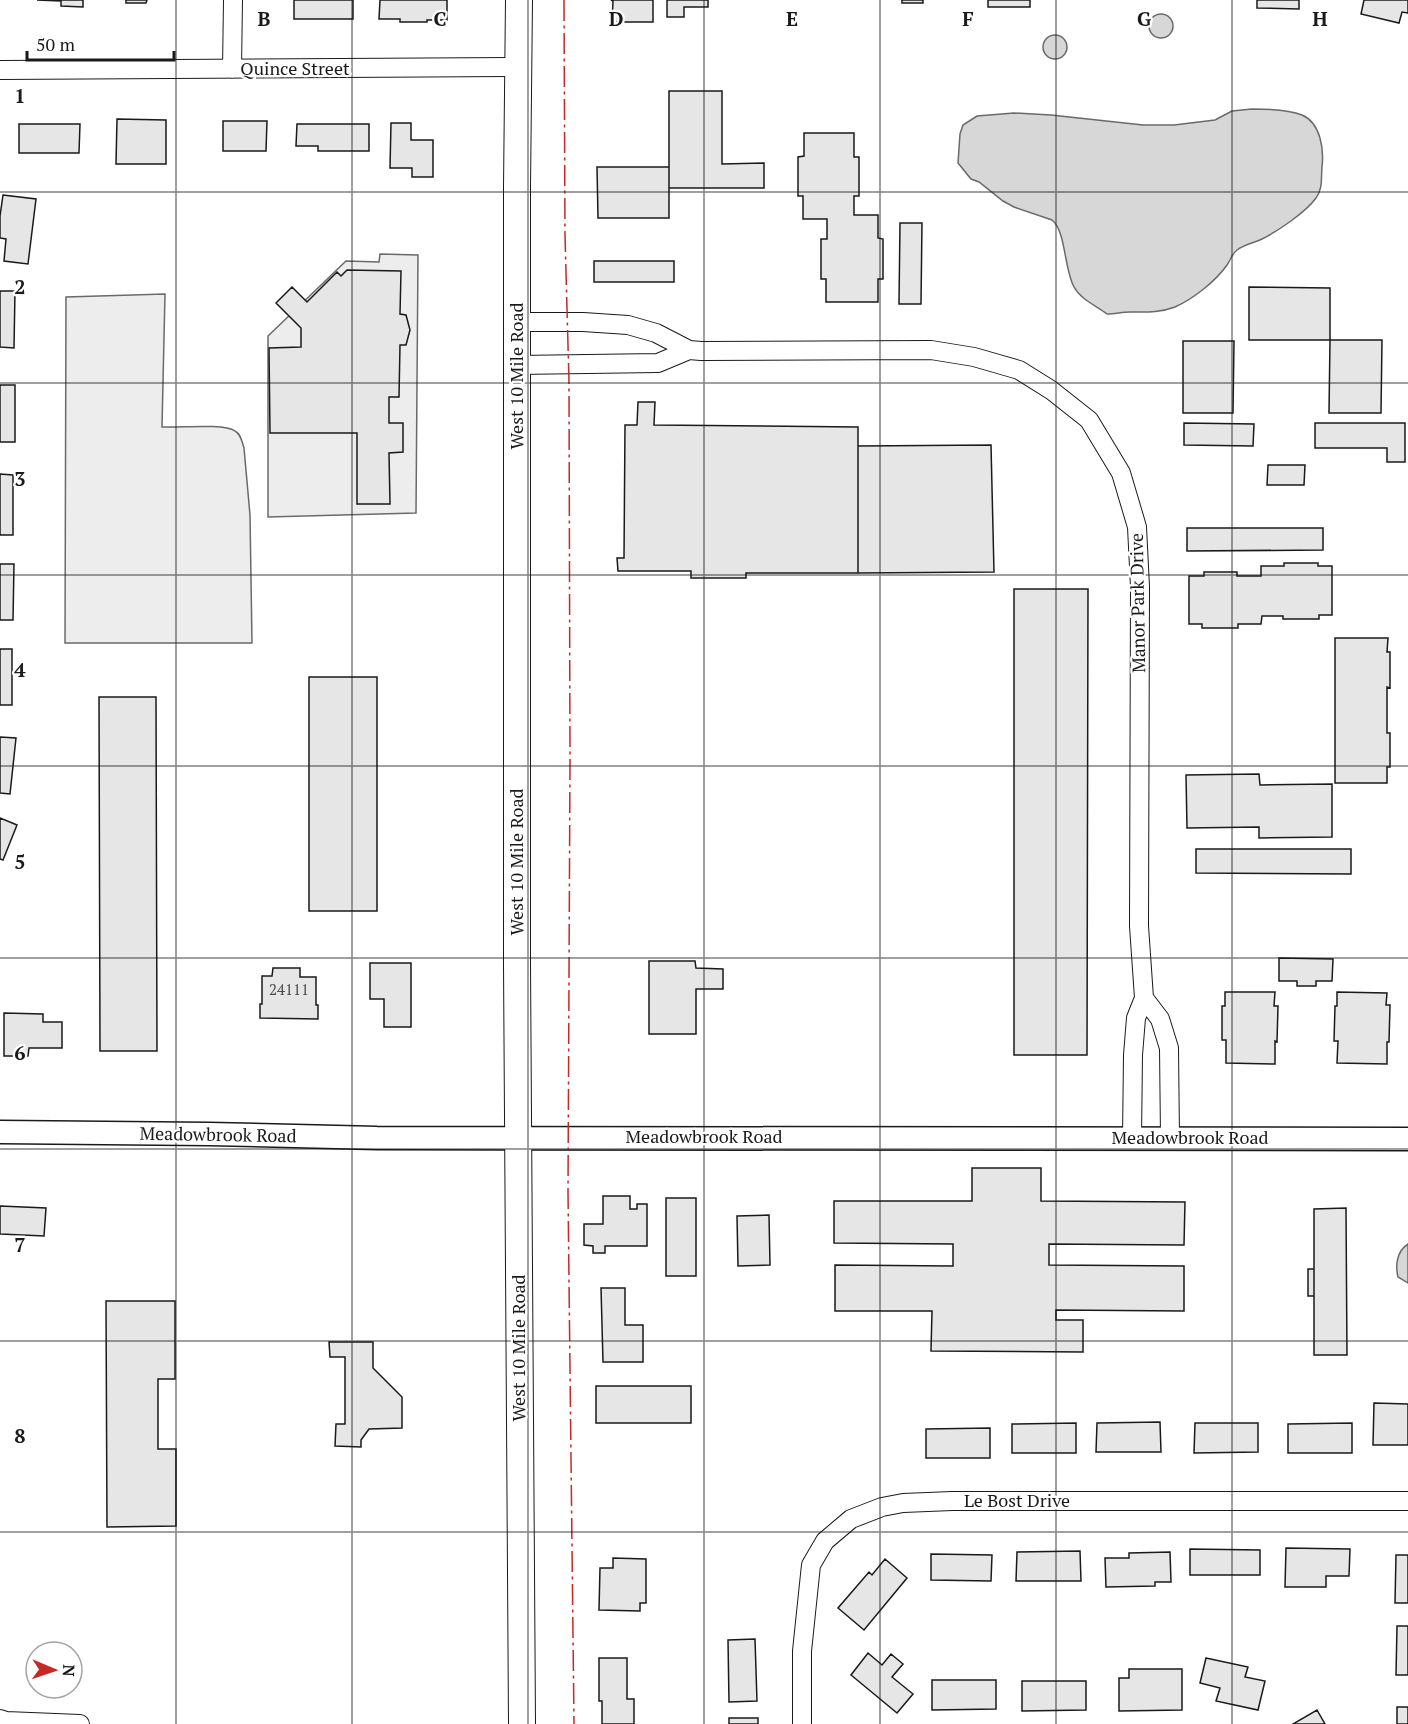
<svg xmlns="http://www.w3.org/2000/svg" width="1408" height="1724" font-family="'PT Serif',serif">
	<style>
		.green { fill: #ededed; stroke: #6a6a6a; stroke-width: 1.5 }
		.water { fill: #d7d7d7; stroke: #6a6a6a; stroke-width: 1.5 }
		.building { fill: #e6e6e6; stroke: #1a1a1a; stroke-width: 1.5 }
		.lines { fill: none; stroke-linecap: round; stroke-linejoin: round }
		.minor-casing { stroke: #1a1a1a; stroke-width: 20 }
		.tertiary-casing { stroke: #1a1a1a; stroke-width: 25 }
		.secondary-casing { stroke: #1a1a1a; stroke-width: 28 }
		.minor { stroke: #fff; stroke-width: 18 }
		.tertiary { stroke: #fff; stroke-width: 22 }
		.secondary { stroke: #fff; stroke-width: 26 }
		.power { stroke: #c62828; stroke-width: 1.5; stroke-dasharray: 21 4.5 3 4.5; stroke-linecap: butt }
		.grid { fill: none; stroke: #1a1a1a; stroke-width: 1.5; stroke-opacity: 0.55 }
		.labels { text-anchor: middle; stroke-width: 4.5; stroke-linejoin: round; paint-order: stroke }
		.number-label { font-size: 15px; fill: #4d4d4d }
		.street-label { font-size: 18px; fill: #1a1a1a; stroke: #fff }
		.grid-label { font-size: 20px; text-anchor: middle; font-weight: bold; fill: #1a1a1a; stroke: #fff; stroke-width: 4.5; stroke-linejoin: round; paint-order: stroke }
	</style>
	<rect width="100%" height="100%" fill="#fff"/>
	<path class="green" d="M380,254l38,1 -2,258 -148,4v-181l78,-75 33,1z
		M165,294l-3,133c15,1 62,-4 73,4 6,3 7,11 9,17l6,67 2,128h-187l1,-346z"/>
	<path class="water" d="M1149 26a12 12 0 1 1 24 0a12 12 0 1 1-24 0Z
		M1043 47a12 12 0 1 1 24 0a12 12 0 1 1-24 0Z
		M1252,109c15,0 37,1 50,6 19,8 22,35 20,52 -1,10 1,22 -6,31 -10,14 -38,33 -54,41 -8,4 -17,5 -25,11 -5,4 -6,9 -10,15 -11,16 -34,34 -52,42 -16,6 -29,5 -45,5 -8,0 -15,2 -23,2 -10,-8 -26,-14 -33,-27 -10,-18 -8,-56 -22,-67l-38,-13 -11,-6 -24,-19 -8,-3 -13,-16 2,-29 3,-9 14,-9 37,-3 37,2 92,10h31l41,-5 17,-9z
		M1408,1244v39l-10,-6c-3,-12 -1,-26 10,-33z"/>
	<path class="building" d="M37,0h46v7l-22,-1v-5z
		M126,0h21l-1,3h-20z
		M294,0h59v19h-59z
		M380,0h67v20h-20v2h-27v-3h-21z
		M611,0h42v22h-41l1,-21z
		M667,0h41v7h-24v10h-17z
		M902,0h21v3h-21z
		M988,0h42v7h-42z
		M1257,0h42v9l-42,-1z
		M1364,0h44v13l-6,-1 -3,11 -38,-9z
		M669,91h53v73l42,-1v25h-95z
		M117,119l49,1v44h-50z
		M223,121h44l-1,30h-43z
		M391,123h20v17h22v37h-21v-9h-22z
		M19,124h61l-1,29h-60z
		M297,124h72v27h-51v-5h-22z
		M804,133h50v24h5v39h-5v19h24v23l5,1v40h-5v23h-52v-23h-5v-40h6v-20h-24v-23h-5v-39l6,-1z
		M597,167h72v51h-71z
		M3,195l33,4 -8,65 -24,-3 2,-22 -6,-1v-22z
		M900,223h22l-1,81h-22z
		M594,261h80v21h-80z
		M347,270l54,1 -1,43 6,1 4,15 -4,15h-6l-1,52h-10v26h14v29l-14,1 1,51h-33v-71h-87l-1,-85 32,-1v-19l-25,-25 16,-16 15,15 30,-30 4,4z
		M1249,287l81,1v52h-81z
		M0,291h15l-1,57 -14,-1z
		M1330,340h52l-1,73h-52z
		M1183,341h51l-1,72h-50z
		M0,385h15v57h-15z
		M638,402h17l-1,23 204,2v146h-112v5h-55v-7h-73l-1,-13h7l1,-133h12z
		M1184,423l70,1 -1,22 -69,-1z
		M1315,423h90v39h-18v-14h-72z
		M991,445l3,127 -136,1v-127z
		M1268,465h37l-1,20h-37z
		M0,474l13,1v60h-13z
		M1187,528h136v22l-136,1z
		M1284,563h34v3h14v49h-13v4h-36v-3h-21l-1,8h-23v4h-36v-4h-13v-48h15v-4h33v4h24v-10h23z
		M0,564h14l-1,56h-13z
		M1014,589h74l-1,466h-73z
		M1335,638h53l-1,14h3v36l-3,-1v46h3v34h-3v16h-52z
		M0,649h12v56h-12z
		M309,677h68v234h-68z
		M99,697h57l1,354h-57z
		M0,737l16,1 -6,56 -10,-1z
		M1259,774l1,11 72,-1v53l-73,1v-11l-72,1 -1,-53z
		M0,818l17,7 -14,35 -3,-1z
		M1196,849h155v25l-155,-1z
		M1279,958l54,1 -1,22h-16v5h-19v-5h-18z
		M649,961h46l1,7 27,1v20h-27v45h-47z
		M370,963h41v64h-27v-28h-14z
		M273,968h27v9h16v28h2v14l-58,-1v-14h2v-28h10z
		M1225,992h50l-1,14h4l-1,36 -2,-1v23l-49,-1v-23h-4v-34h3z
		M1337,992l50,1 -1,12h4l-1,37h-2v22l-50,-1 1,-22h-4l1,-35h2z
		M4,1013l39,1v8h19v26h-33l-1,8h-24z
		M972,1168h69v33l144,1 -1,43 -135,-1v21l135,1v45l-128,-1v10h27v32l-152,-1 1,-40h-97v-46l118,1v-22l-119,-1v-42h138z
		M603,1196h27v13h7v-5h10v42h-42v7h-12v-7l-9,-1v-21h19z
		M666,1198h30v78h-30z
		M0,1206l46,2 -2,28 -44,-2z
		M1346,1208l1,147h-33v-146z
		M769,1215l1,50 -32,1 -1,-50z
		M1308,1269h6v27h-6z
		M601,1288h24v37h18v37h-40z
		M106,1301h69v78h-17v70h18v77l-69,1z
		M329,1342h44v26l29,29v31l-33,1 -8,11v7l-26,-1 1,-22h9v-67h-15z
		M596,1386h95v37h-95z
		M1374,1403l34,1v41h-35z
		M1160,1422l1,30h-65l1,-29z
		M1076,1423v30h-64v-29z
		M1195,1423h63v29l-64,1z
		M1352,1423v30h-64v-29z
		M990,1428v30h-64v-29z
		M1286,1548l64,1 -1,27h-23v11h-41z
		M1190,1549l70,1v25h-70z
		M1080,1551l1,30h-65l1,-29z
		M1170,1552l1,30h-16v4l-49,1 -1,-29h24v-5z
		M931,1554l61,1 -1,26 -60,-1z
		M1396,1555h12v48h-13z
		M613,1558l33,1v44h-6v8l-41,-1 1,-42h13z
		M885,1559l22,19 -43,52 -26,-22 31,-36 3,3z
		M1397,1626h11v49h-12z
		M755,1639l2,62 -28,1 -1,-62z
		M868,1653l14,12 9,-11 12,10 -11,13 21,17 -16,19 -46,-38z
		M599,1658h28v41h7v25h-32v-23h-3z
		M1206,1658l42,9 -3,10 20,4 -7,29 -42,-9 4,-13 -20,-5z
		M1129,1669h53v41l-63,1v-33h10z
		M932,1680h64v29l-64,1z
		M1022,1681h64v29l-64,1z
		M1397,1707h11v17h-11z
		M1317,1710l8,14h-32z
		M729,1718h29v6h-29z"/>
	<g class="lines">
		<g class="minor-casing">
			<path id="minor" d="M232,69l1,-69
				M0,70l518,-3
				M518,322h65l45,3 28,8 33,17 12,1 230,-1 43,7 45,13 32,20 38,30 32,53 16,54 3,60 -1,339 5,72 -8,20 -3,37 -1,83
				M517,365l141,-2 31,-13
				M1144,998l16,21 9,29 1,90
				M0,1719l6,2 74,3
				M802,1724v-73l9,-86 14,-24 26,-22 31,-12 21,-4 49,-2h456"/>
		</g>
		<g class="tertiary-casing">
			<path id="tertiary" d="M0,1132l209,2 168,4 1031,1"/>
		</g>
		<g class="secondary-casing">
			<path id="secondary" d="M519,0l-2,187v777l5,760"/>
		</g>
		<use href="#minor" class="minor"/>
		<use href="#tertiary" class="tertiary"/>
		<use href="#secondary" class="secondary"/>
		<path class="power" d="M564,0l1,235 4,147 1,379 -2,431 6,532"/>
	</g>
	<path class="grid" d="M176,0v1724M352,0v1724M528,0v1724M704,0v1724M880,0v1724M1056,0v1724M1232,0v1724M0,192h1408M0,383h1408M0,575h1408M0,766h1408M0,958h1408M0,1149h1408M0,1341h1408M0,1532h1408"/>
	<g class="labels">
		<g class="number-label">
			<text x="289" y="995">24111</text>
		</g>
		<g class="street-label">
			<text x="295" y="75">Quince Street</text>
			<text transform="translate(517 376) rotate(-90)" y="6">West 10 Mile Road</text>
			<text transform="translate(1138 603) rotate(-91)" y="6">Manor Park Drive</text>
			<text transform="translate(517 862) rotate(-90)" y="6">West 10 Mile Road</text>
			<text transform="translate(218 1135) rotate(1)" y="6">Meadowbrook Road</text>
			<text x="704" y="1143">Meadowbrook Road</text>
			<text x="1190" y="1144">Meadowbrook Road</text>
			<text transform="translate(519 1348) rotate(-90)" y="6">West 10 Mile Road</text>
			<text x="1017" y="1507">Le Bost Drive</text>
		</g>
	</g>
	<g class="grid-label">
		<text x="264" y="26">B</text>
		<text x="440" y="26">C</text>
		<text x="616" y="26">D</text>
		<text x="792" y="26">E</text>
		<text x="968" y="26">F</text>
		<text x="1144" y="26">G</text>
		<text x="1320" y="26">H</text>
		<text x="20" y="103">1</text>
		<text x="20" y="294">2</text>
		<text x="20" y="486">3</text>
		<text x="20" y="677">4</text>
		<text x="20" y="869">5</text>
		<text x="20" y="1060">6</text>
		<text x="20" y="1252">7</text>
		<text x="20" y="1443">8</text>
	</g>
	<g transform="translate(54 1670) rotate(92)"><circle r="28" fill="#ffffff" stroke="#a3a3a3" stroke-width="1.5"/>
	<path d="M0-4.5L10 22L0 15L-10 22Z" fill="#c62828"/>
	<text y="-9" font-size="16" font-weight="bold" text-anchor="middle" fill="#1a1a1a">N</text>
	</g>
	<path d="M27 51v9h147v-9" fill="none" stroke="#1a1a1a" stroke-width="3"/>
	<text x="36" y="51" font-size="18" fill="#1a1a1a" stroke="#ffffff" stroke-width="4.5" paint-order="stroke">50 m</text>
</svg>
